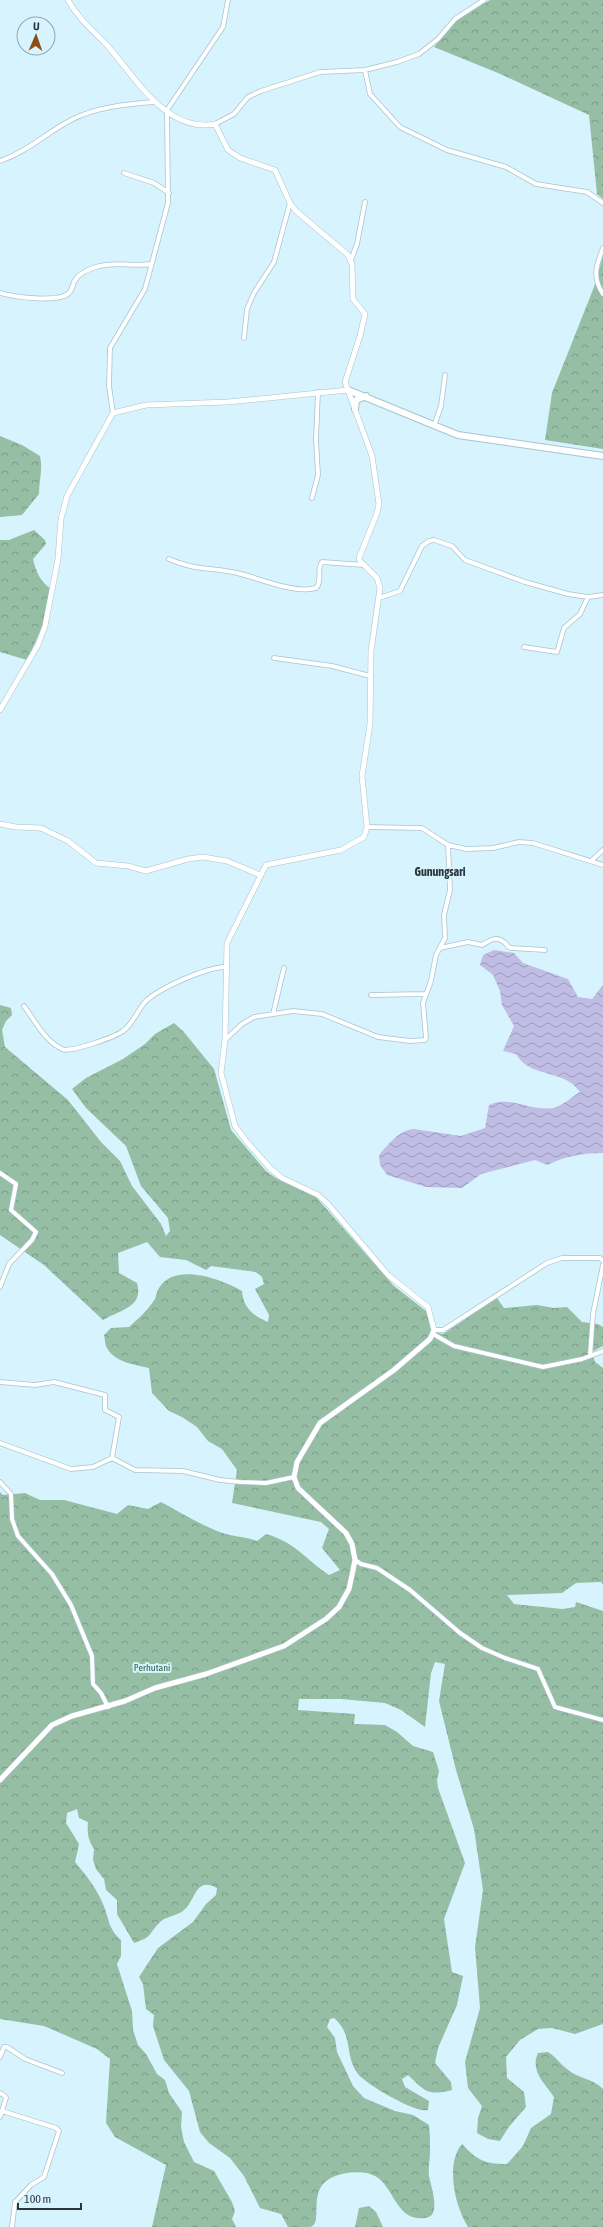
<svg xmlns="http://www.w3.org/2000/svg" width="603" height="2227" font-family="'Asap Condensed',sans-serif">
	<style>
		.forest { fill: url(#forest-crowns) }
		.water { fill: url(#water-waves) }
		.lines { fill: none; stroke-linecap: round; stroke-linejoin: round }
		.minor-casing { stroke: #a8c4ce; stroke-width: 5.5 }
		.tertiary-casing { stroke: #a8c4ce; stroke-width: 6 }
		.secondary-casing { stroke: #a8c4ce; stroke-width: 8 }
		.minor { stroke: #fff; stroke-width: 4 }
		.tertiary { stroke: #fff; stroke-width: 5 }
		.secondary { stroke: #fff; stroke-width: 6 }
		.labels { text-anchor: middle; stroke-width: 4; stroke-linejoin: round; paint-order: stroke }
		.park-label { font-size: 10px; fill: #246542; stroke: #d7f3fe }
		.quarter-label { font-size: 12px; font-weight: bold; fill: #2b363a; stroke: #d7f3fe }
	</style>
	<defs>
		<pattern id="forest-crowns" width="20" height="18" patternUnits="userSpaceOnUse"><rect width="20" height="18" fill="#95bea4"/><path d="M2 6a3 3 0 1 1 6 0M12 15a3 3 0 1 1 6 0" fill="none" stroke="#7a9b87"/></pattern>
		<pattern id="water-waves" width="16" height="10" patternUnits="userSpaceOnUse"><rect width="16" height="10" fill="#c0bde5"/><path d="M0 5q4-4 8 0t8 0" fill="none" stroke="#9c9abb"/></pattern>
	</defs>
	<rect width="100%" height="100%" fill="#d7f3fe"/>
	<path class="forest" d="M490,0h113v199l-6,-5 -8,-79 -91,-42 -64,-26 24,-28z
		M603,256v193l-58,-9 7,-47 42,-106z
		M0,436l22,9 18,11c3,13 -1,25 -1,38l-17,21 -22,2z
		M34,530l11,10 1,4 -13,15c3,13 7,22 18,30l-6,32 -18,39 -27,-8v-112h9z
		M0,1005l11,3 1,7 -6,6 -4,9 3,17 63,53 33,42 19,19 12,25 29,38 5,12 4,-5 -2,-13 -27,-32 -15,-40 -40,-38 -14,-19 14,-11 37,-19 22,-15 10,-10 19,-11 9,8 31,38 17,61 35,41 10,7 40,19 78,89 32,25 6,21 11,2 54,-36 7,10 33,-3 17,3 13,-1 15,15 16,2 5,3v19l-11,6 3,10 8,6v217l-2,-3 -25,1 -14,10 -55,2 7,9 48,5 13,-2 1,-5 27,9v413l-28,10 -23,-6 -14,1 -18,11 -14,17 1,21 17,14 2,15 -18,21 -8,13 -12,-2 -11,-6 1,-15 4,-12 -14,-18 -3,-26 15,-54 -5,-61 8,-57 -9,-61 -18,-59 -17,-69 6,-37 -10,-2 -4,11 -6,54 -24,-17 -16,-7 -44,-4h-42l-1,11 57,4 -1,10 31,1 12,7 16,14 20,6 6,19 -2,9 1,8 27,75 -21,56 8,53 11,4 -6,29 -19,43 -3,15 16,19 1,8c-25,6 -26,2 -44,-15l-6,4 3,8 24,14 -1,9c-12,4 -62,-26 -70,-36 -14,-18 -4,-39 -24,-56l-4,1 -3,8 8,11 2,14 16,34 11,12 31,13 18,4 16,10c1,9 1,18 1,27 0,9 -2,15 -1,24 2,10 8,27 4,37 -2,4 -6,5 -10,5 -27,3 -29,-32 -48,-42 -11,-6 -31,-4 -42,1 -28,12 -8,47 -23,50 -7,0 -15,0 -22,0l-7,-13 -21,-6 -16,-32 -14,-18 -21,-15 -9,-11 -11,-41 -25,-31 -11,-34 1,-11 -8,-6 -3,-25 -4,-7 19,-29 35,-26 13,-18 10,-9 1,-7c-22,-12 -21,12 -33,22 -6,6 -18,6 -24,12 -12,12 -7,15 -26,21l-17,-29v-14l-11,-10 -2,-11 -8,-10 -3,-9 1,-11c-6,-9 -7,-16 -6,-27l-9,-4 -2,-9 -10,4 -1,10 13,21 -4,18c11,13 22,27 28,42 7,16 4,23 18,36v16l-4,8 15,47 1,19 5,15 8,9 11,20 8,6 4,13 13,19 -1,15 3,15 10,20 20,9 18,31 3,9 -3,8 4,8h-84l14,-62 -51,-28 -9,-14 4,-64 -13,-10 -53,-23 -44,-7v-527l3,3 22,-2 15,7h24l53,14 11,-9 20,4 13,-7c21,11 42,25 65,32 11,3 21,3 31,7l9,-7c29,8 39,25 63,41l11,-5 -18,-22 7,-19 -8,-7 -89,-19 5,-33 -15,-21 -14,-8 -11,-14 -15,-10 -13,-6 -17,-18 -3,-25c-13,-3 -35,-6 -42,-20 -2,-3 -2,-9 -3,-13l7,-7 18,-1c9,-8 19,-17 26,-28 1,-3 2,-8 4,-11 16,-26 62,-9 83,3 1,16 11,25 26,31l1,-7 -14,-26 9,-5 -2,-7 -6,-5 -45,-6 -5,4 -20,-10 -26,-3 -13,-15 -29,11 1,20 18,10c7,24 -17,27 -34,37l-59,-55 -44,-30z
		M548,2052c8,5 12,12 19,17 11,10 26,9 36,20v138h-135c-13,-20 -23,-63 -6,-83 15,16 22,20 45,20l16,-18 8,-18 20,-14 3,-17c-10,-15 -24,-26 -16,-44z
		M369,2206l7,6 7,15h-28l4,-19z"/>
	<path class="water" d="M494,950l20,3 9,10 45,16 10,18 14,2 11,-14v168c-20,0 -37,3 -56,12l-12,-5 -54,14 -19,14 -36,-1 -39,-12 -7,-10 -1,-10c10,-11 20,-25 35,-26l47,7 24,-8 4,-23c20,-10 43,7 64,3 8,-1 20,-12 27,-16 -3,-4 -8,-9 -12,-11 -18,-10 -40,-7 -52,-27l-13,-3 11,-25 -12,-21 -2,-14 -7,-16 -13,-10 3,-10z"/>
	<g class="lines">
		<g class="minor-casing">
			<path id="minor" d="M365,70l5,24 30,33 6,3 41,20 59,17 30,17 51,8 16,11
				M215,124l19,-10 14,-17 13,-6 59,-19 45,-2 32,-8 22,-8 19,-15 17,-20 29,-19
				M0,161c27,-9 46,-28 71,-41 25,-13 56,-16 83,-18
				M124,173l30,10 15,10
				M603,248c-7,18 -11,29 0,46
				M351,260l6,-16 8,-42
				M0,293c13,4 59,10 69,0 3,-3 4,-8 5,-11 5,-9 13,-12 22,-15 19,-6 36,0 55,-3
				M244,338l3,-29 7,-16 20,-31 16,-59
				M113,413l-4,-27 1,-38 35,-59 23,-86 -1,-93 56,-83 5,-27
				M434,426l7,-20 4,-31
				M312,498l6,-23 -2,-36 2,-47
				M169,559c26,12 46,8 72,15 20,5 54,20 75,14 7,-7 0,-19 6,-26l42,3
				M379,598l21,-7 22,-45 7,-5 5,-1 18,6 13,14 60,22 43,12 20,3 15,-2
				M524,647l33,5 7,-24 16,-14 8,-17
				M274,658l58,8 38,10
				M367,827l55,1 26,17 18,4 27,-1 26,-6 14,1 70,22
				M591,861l12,-11
				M440,948l28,-6 14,3c8,-4 13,-10 22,-3 3,2 3,5 7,6l34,2
				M371,995l54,-1
				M24,1006c11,15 21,35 38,43 8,4 53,-12 61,-18 10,-7 14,-20 22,-29 14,-14 60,-34 80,-35
				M273,1014l11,-46
				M225,1040l17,-16 12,-7 39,-6 29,3 56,23 32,4 15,-1 1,-2 -3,-35 8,-22 5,-26 9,-17 -1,-23 6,-25 -2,-45
				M0,1173l16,11 -5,26 25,22 -4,8 -23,24 -9,23
				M434,1330h9l8,-5 96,-62 15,-5h38l3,3
				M433,1334l21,12 89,21 39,-8 21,-8
				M590,1356l3,-42 10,-49
				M0,1382l35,3 19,-3 51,13v15l14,7 -7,41
				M0,1443l71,26 22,-2 19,-9 23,12 48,1 37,9 20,2 26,1 28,-6
				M0,1482l11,12 1,25 6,17 34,38 19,31 21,51 1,28 8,9 7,14
				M355,1560l6,4 16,4 33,22 50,43 22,15 23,10 33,11 17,38 48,13
				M0,2057l4,-10h3l18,12 37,14
				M0,2093l5,3 1,2 -6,19
				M2,2111l54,17 3,3 -15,46 -13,8 -16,17 -3,25"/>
		</g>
		<g class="tertiary-casing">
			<path id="tertiary" d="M0,710l38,-65 7,-19 13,-67 3,-40 6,-23 46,-83 33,-8 82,-3 120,-12
				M0,824l16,3 25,1 27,13 28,22 32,3 18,5 42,-12 15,-2 24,4 33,14
				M0,1780l52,-55 20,-9 53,-15 30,-13 51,-14 78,-28 42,-27 13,-12 10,-18 3,-14 3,-15 -3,-16 -6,-11 -48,-45 -4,-11 3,-15 23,-39 74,-53 36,-31 4,-9 -6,-23 -40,-32 -60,-71 -10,-9 -36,-17 -11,-9 -24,-27 -12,-16 -14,-53 4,-33 2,-97 39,-78 75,-15 23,-13 3,-10 -5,-51 8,-52 1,-73 9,-63 -3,-10 -17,-17 -1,-3 18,-45 2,-9 -7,-48 -27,-74 15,-46 5,-22 -12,-15 -1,-35 -4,-9 -52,-44 -6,-8 -15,-33 -35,-12 -12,-8 -13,-26c-50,9 -81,-49 -109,-80 -14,-14 -28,-26 -38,-44"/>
		</g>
		<g class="secondary-casing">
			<path id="secondary" d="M348,390l110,45 145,21
				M355,409l1,-9 10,-4"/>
		</g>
		<use href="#minor" class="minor"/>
		<use href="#tertiary" class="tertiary"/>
		<use href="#secondary" class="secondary"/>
	</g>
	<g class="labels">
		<g class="park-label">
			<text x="152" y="1671">Perhutani</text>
		</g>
		<g class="quarter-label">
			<text x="440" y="876">Gunungsari</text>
		</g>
	</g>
	<g transform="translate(36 36) rotate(2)"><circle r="19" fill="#d7f3fe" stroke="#92a7b0"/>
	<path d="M0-3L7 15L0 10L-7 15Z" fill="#8d4e15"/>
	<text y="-6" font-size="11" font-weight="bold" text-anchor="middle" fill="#2b363a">U</text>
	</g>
	<path d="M18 2203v6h63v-6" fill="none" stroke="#2b363a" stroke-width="2"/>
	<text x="24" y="2203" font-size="12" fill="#2b363a" stroke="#d7f3fe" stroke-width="3" paint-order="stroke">100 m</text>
</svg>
